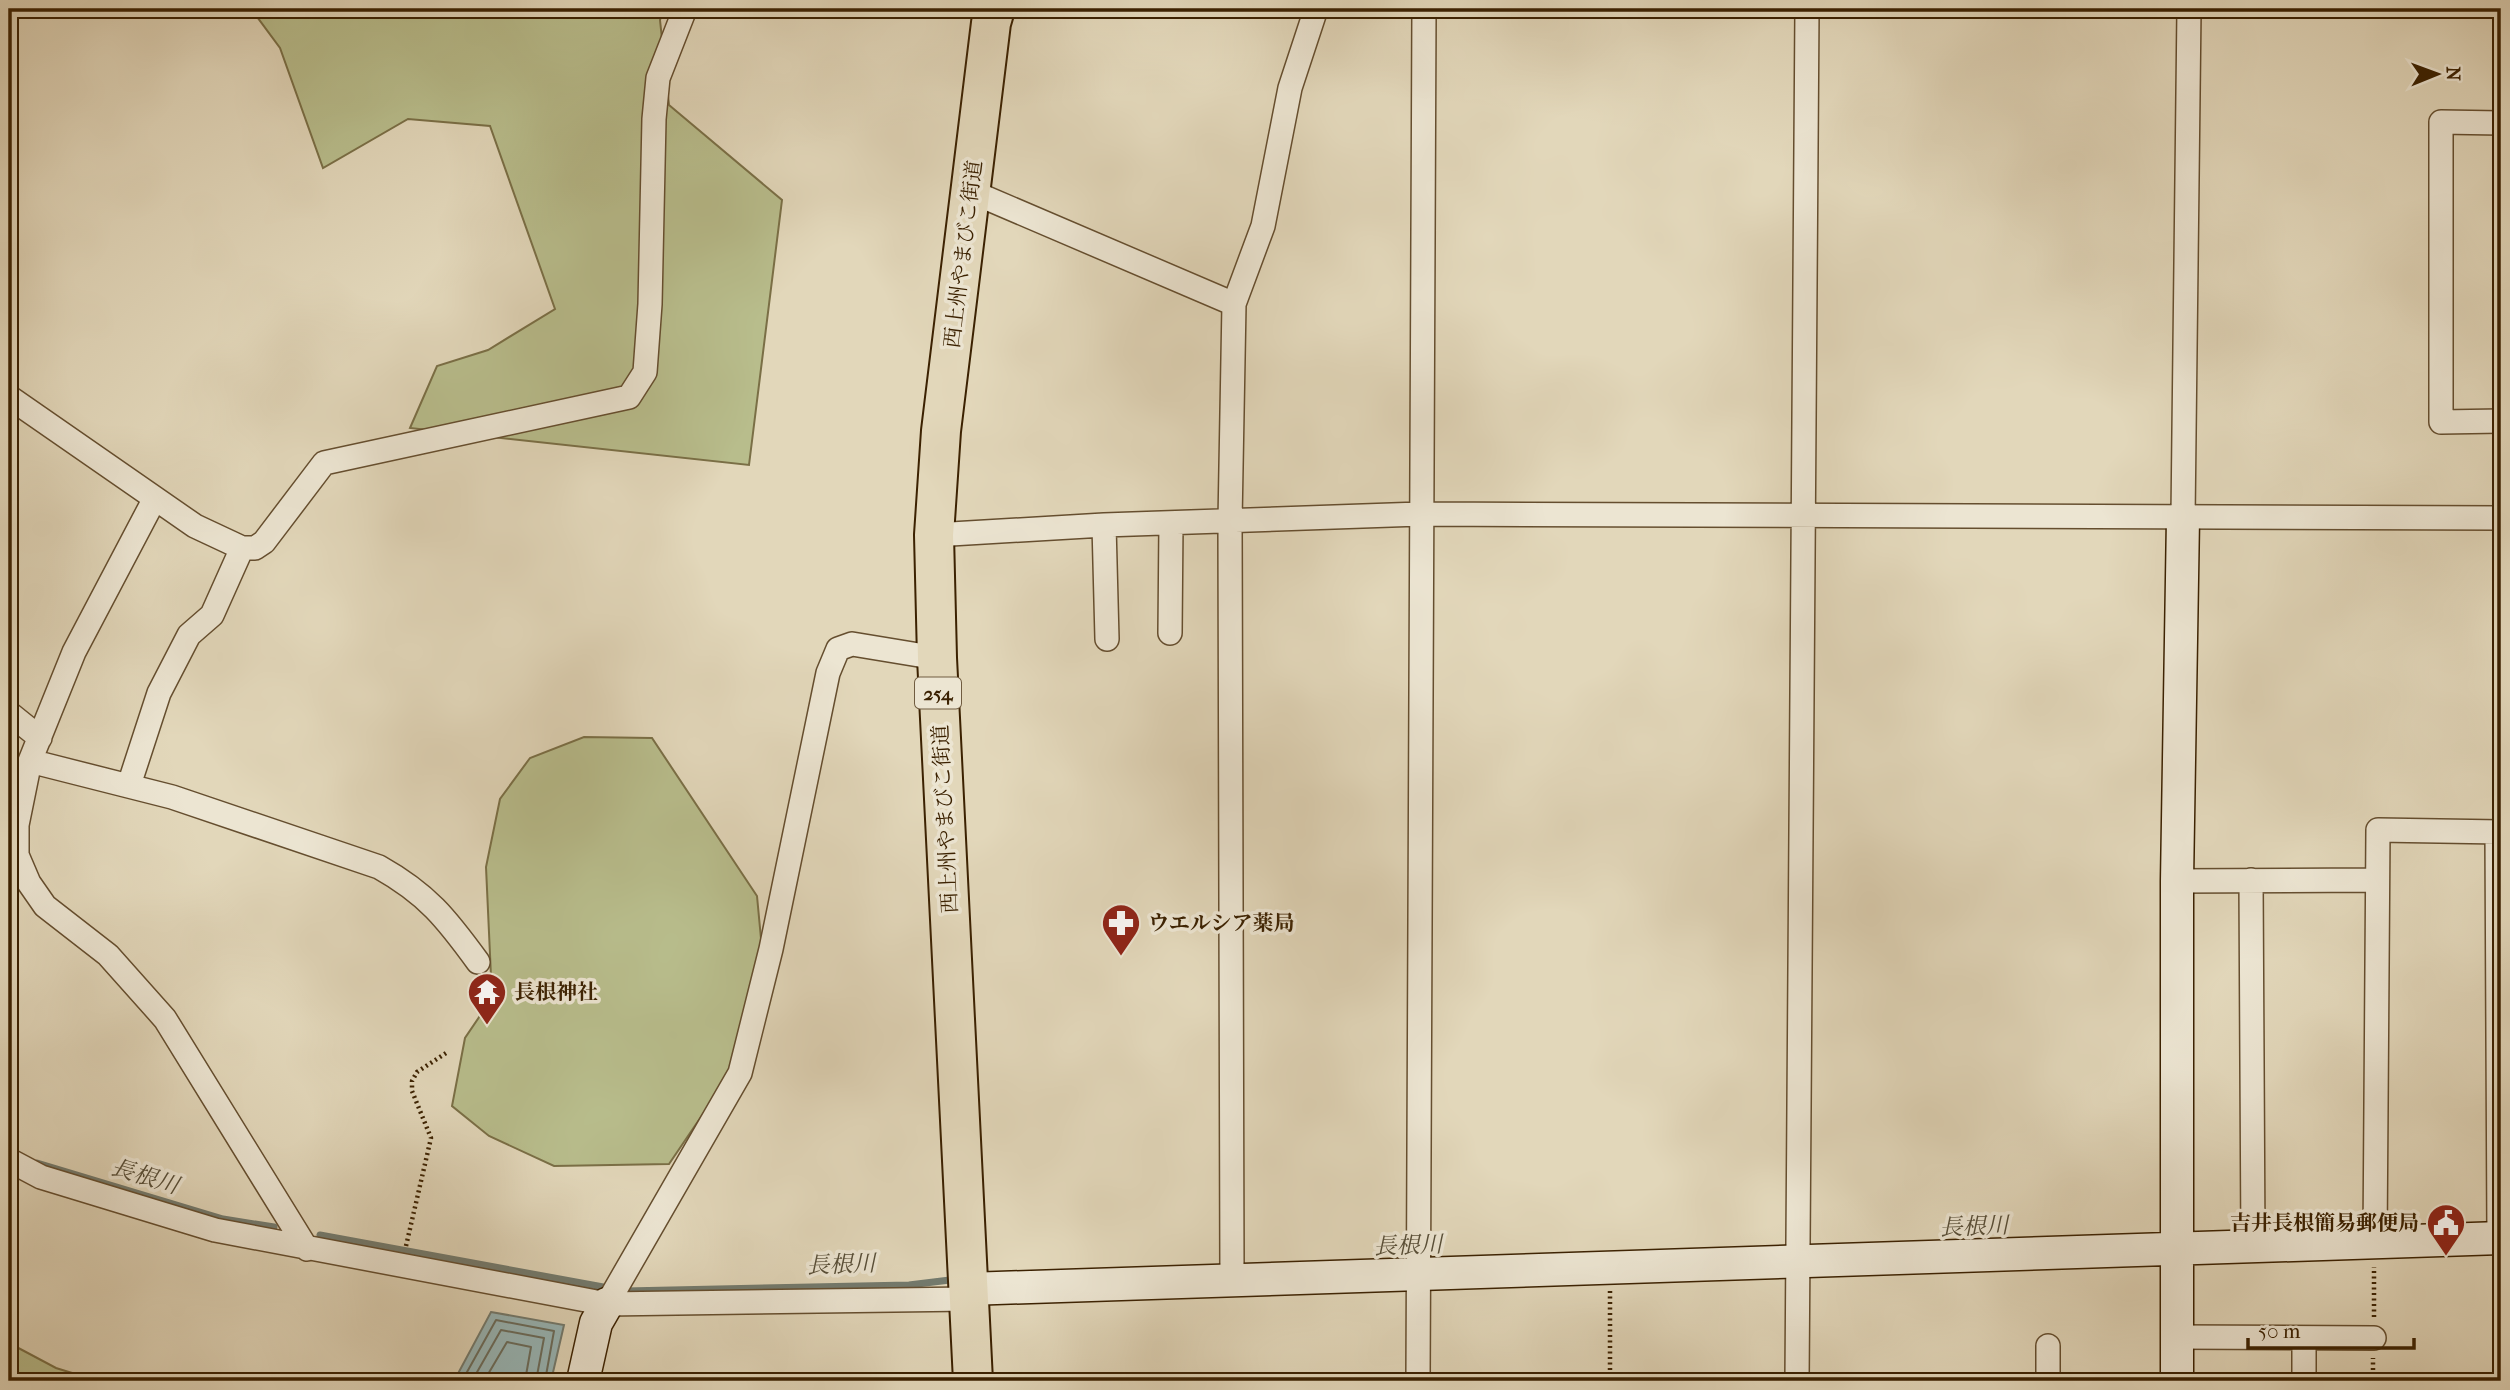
<svg xmlns="http://www.w3.org/2000/svg" width="2510" height="1390" font-family="'IM FELL French Canon','Noto Serif JP',serif">
	<style>
		.green { fill: #b8bd8c; stroke: #7a6f46; stroke-width: 2 }
		.water { fill: #98b7b8; stroke: #737b6f; stroke-width: 2 }
		.lines { fill: none; stroke-linecap: round; stroke-linejoin: round }
		.shore { stroke: #6a6c5c; stroke-width: 2 }
		.stream { stroke: #737b6f; stroke-width: 7 }
		.street-casing { stroke: #654e2f; stroke-width: 26 }
		.secondary-casing { stroke: #3b2101; stroke-width: 35 }
		.highway-casing { stroke: #3b2101; stroke-width: 42 }
		.path { stroke: #3b2101; stroke-width: 4.5; stroke-dasharray: 2 3.5; stroke-linecap: butt }
		.street { stroke: #ece5d2; stroke-width: 23 }
		.secondary { stroke: #ece5d2; stroke-width: 32 }
		.highway { stroke: #e2d7ba; stroke-width: 38 }
		.labels { text-anchor: middle; stroke-width: 7; stroke-linejoin: round; paint-order: stroke }
		.shield { fill: #ece5d2; stroke: #705c40; stroke-width: 2 }
		.shield-label { font-size: 19px; font-weight: bold; fill: #3b2101 }
		.street-label { font-size: 21px; fill: #3b2101; stroke: #ece5d2 }
		.poi-label { font-size: 21px; font-weight: bold; fill: #3b2101; stroke: #ece5d2; text-anchor: start }
		.water-label { font-size: 23px; font-style: italic; fill: #574e38; stroke: #ece5d2 }
	</style>
	<rect width="100%" height="100%" fill="#e2d7ba"/>
	<filter id="stains"><feTurbulence type="fractalNoise" baseFrequency=".00286" numOctaves="4"/><feColorMatrix values="0 0 0 0 .2 0 0 0 0 .09 0 0 0 0 .02 0 0 0 .5 -.17"/></filter>
	<radialGradient id="worn" r=".72"><stop offset=".6" stop-color="#630" stop-opacity="0"/><stop offset="1" stop-color="#630" stop-opacity=".3"/></radialGradient>
	<path class="green" d="M247,9h417l-4,11 9,85 113,95 -33,265 -339,-37 27,-62 51,-16 67,-41 -65,-183 -82,-7 -85,49 -43,-120 -28,-38z
		M584,737l68,1 105,158 6,64 -20,95 -74,109 -115,2 -65,-30 -37,-30 13,-68 27,-40 -6,-131 14,-68 30,-41z
		M9,1343l47,25 42,13h-89z"/>
	<path class="water" d="M491,1312l73,13 -13,56h-97z"/>
	<g class="lines">
		<path class="shore" d="M462,1381l34,-61 58,11 -9,50
			M472,1381l29,-51 43,8 -8,43
			M484,1381l23,-39 24,5 -6,34"/>
		<path class="stream" d="M37,1163l186,56 51,8
			M320,1235l305,56 284,-6 49,-6"/>
		<g class="street-casing">
			<path id="street" d="M2501,123l-60,-1v300l60,-1
				M970,191l264,113
				M9,397l186,129 47,22h13l9,-6 60,-79 305,-66 16,-25 5,-68 4,-185 4,-41 27,-69
				M154,500l-80,152 -44,109 -13,64v30l12,28 16,23 63,49 57,64 142,230
				M2183,518l6,-509
				M1104,525l3,114
				M934,535l170,-10 316,-11 1081,4
				M1170,633l1,-110
				M9,713l31,25
				M30,761l142,36 207,70c48,27 67,51 99,95
				M129,785l30,-92 30,-58 23,-20 30,-67
				M2497,832l2,406
				M2251,880l2,366
				M2177,881l200,-1
				M9,1160l32,17 174,53 392,74 362,-5
				M2375,1243l3,-413 123,2
				M1232,1278l-2,-757 4,-217 29,-78 27,-138 26,-79
				M607,1304l133,-231 31,-124 57,-276 10,-24 14,-5 85,14
				M2177,1337l197,1
				M2304,1338v43
				M2048,1346v35
				M1418,1381l6,-1372
				M1797,1381l10,-1372"/>
		</g>
		<g class="secondary-casing">
			<path id="secondary" d="M968,1289l1533,-51
				M583,1381l13,-58 11,-19
				M2177,1381v-500l6,-363"/>
		</g>
		<g class="highway-casing">
			<path id="highway" d="M973,1381l-36,-723 -3,-123 7,-104 50,-408 4,-14"/>
		</g>
		<path class="path" d="M406,1246l25,-108 -19,-47v-10l5,-9 29,-19
			M2374,1317v-50
			M1610,1381v-90
			M2373,1381v-23"/>
		<use href="#street" class="street"/>
		<use href="#secondary" class="secondary"/>
		<use href="#highway" class="highway"/>
	</g>
	<defs>
		<g id="pharmacy-pin" transform="scale(2.0125)"><path d="M0 17L-7.5 6A9.5 9.5 0 1 1 7.5 6Z" fill="#8f2418" stroke="#ece5d2"/><path d="M-2-6h4v4h4v4h-4v4h-4v-4h-4v-4h4Z" fill="#fff"/></g>
		<g id="temple-pin" transform="scale(2.0125)"><path d="M0 17L-7.5 6A9.5 9.5 0 1 1 7.5 6Z" fill="#8f2418" stroke="#ece5d2"/><path d="M0-6L5-2H3V0L6.5 2.5H4V6H1.5V3h-3V6H-4V2.5H-6.5L-3 0V-2H-5Z" fill="#fff"/></g>
		<g id="civic-pin" transform="scale(2.0125)"><path d="M0 17L-7.5 6A9.5 9.5 0 1 1 7.5 6Z" fill="#8f2418" stroke="#ece5d2"/><path d="M-.6-6.5H3V-4.5H.6V-3L4-1V1h2V6H-6V1h2V-1L-.6-3ZM-1.2 2.5V6h2.4V2.5Z" fill="#fff"/></g>
	</defs>
	<g fill-rule="evenodd">
		<use href="#pharmacy-pin" x="1121" y="923"/>
		<use href="#temple-pin" x="487" y="992"/>
		<use href="#civic-pin" x="2446" y="1223"/>
	</g>
	<g class="labels">
		<rect class="shield" x="915" y="677.5" width="46" height="31" rx="5"/>
		<g class="shield-label">
			<text x="938" y="700">254</text>
		</g>
		<g class="street-label">
			<text transform="translate(963 254) rotate(-83)" y="7">西上州やまびこ街道</text>
			<text transform="translate(945 819) rotate(-93)" y="7">西上州やまびこ街道</text>
		</g>
		<g class="poi-label">
			<text x="1148" y="930">ウエルシア薬局</text>
			<text x="514" y="999">長根神社</text>
			<text x="2419" y="1230" text-anchor="end">吉井長根簡易郵便局</text>
		</g>
		<g class="water-label">
			<text transform="translate(145 1176) rotate(17)" y="8">長根川</text>
			<text transform="translate(1974 1226) rotate(-2)" y="8">長根川</text>
			<text transform="translate(1408 1245) rotate(-2)" y="8">長根川</text>
			<text transform="translate(841 1264) rotate(-2)" y="8">長根川</text>
		</g>
	</g>
	<rect width="2510" height="1390" fill="none" stroke="#e2d7ba" stroke-width="35"/>
	<rect x="10" y="10" width="2489" height="1369" fill="none" stroke="#3b2101" stroke-width="3.5"/>
	<rect x="18" y="18" width="2475" height="1355" fill="none" stroke="#3b2101" stroke-width="2"/>
	<g transform="translate(2437 74) rotate(89)" stroke="#ece5d2" stroke-width="5" paint-order="stroke">
	<path d="M0-5L12 26L0 18L-12 26Z" fill="#3b2101"/>
	<text y="-10" font-size="19" font-weight="bold" text-anchor="middle" fill="#3b2101">N</text>
	</g>
	<path d="M2248 1338v10h166v-10" fill="none" stroke="#3b2101" stroke-width="3.5"/>
	<text x="2258" y="1338" font-size="21" fill="#3b2101" stroke="#ece5d2" stroke-width="5" paint-order="stroke">50 m</text>
	<rect width="100%" height="100%" filter="url(#stains)"/>
	<rect width="100%" height="100%" fill="url(#worn)"/>
</svg>
